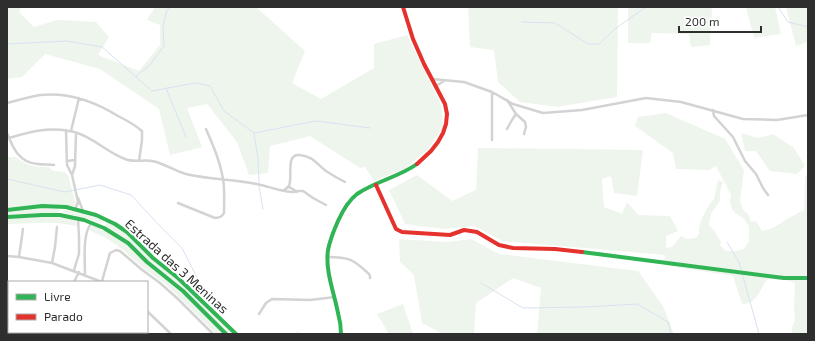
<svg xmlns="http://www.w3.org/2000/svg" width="815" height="341" font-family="'Exo 2',sans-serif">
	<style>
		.green { fill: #eef5ec }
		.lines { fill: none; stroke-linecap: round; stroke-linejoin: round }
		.stream { stroke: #d8e2f2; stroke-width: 1 }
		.street { stroke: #d3d3d3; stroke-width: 2.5 }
		.fast { stroke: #30b455; stroke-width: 4 }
		.jam { stroke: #e5322d; stroke-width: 4 }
		.labels { text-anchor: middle; stroke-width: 4; stroke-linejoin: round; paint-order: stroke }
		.street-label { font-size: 13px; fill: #2e2e2e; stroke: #fff }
	</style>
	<rect width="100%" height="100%" fill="#fff"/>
	<path class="green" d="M7,7h14l-2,5 15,15 23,-7 39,2 13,15 -11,18 41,16 21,-26v-20l-13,-5 8,-13h101l49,44 -13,32 29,16 53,-31v-24l33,-9 34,70 2,22 -15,22 -22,19 -32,13 -9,-14 -5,1 -50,-32 -40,10 -2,27 -19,2 -12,-33 -30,-38 -20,4 15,39 -32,8 -11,-46 -59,-40 -55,-15 -23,23 -15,2z
		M468,7h150l-1,90 -60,10 -37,-5 -22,-20 -4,-32 -24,-3z
		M628,7h84l-2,38 -19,2 -2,-13 -37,-1 -2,10h-22z
		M746,7h29l6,27 -27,4z
		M786,7h22v35l-12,4z
		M666,113l59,26 19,31 -4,30 3,10 5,4 3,8 5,-1 6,10 11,-3 14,-9 17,-9 1,-33 3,-3v160h-16v-7l3,-7 -1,-13 1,-24 -10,-3 -17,-1c-9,10 -10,25 -26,25l-9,-28 -69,-11 1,-10 -162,-14 -29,-15 -30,3 -39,-5 -16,-34 28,-15 35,26 24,-11 2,-42 165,2 -6,46 -23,-3 -3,-17 -9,3 2,28 18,7 5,-12 11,13 32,1 8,15 -12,5v12l6,-1 9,-11 6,3 9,-1 3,-4v-6l3,-10 7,-13 5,-6 4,-19 5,2 -3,10v9l-9,12 -2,12 6,7 6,10 -1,3 6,6h9l9,-2 5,-8v-15l-5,-7 -11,-8 -3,-8 1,-8 -15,-29 -7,4 -33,-1 -3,-16 -38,-27 3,-9z
		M741,133l17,5 15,-4 21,14 11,18 -8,8 -27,-3 -14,-20h-11z
		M7,157h9c10,9 20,10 33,10l4,4 11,1 4,3 7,26 2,1 -2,4 -35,-1 -33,3z
		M36,208h21l2,1 -1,4h-20l-31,2v-4z
		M64,210l20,4 18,6 1,3h-2l-12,-4 -25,-6 -2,-2z
		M42,216c11,0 25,-1 34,5l1,5c-8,-1 -15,-3 -22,-3 -16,-1 -32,1 -48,1v-6h19z
		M107,221l14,8 7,6 22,23 24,18 14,12 45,46h-5l-53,-52 -21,-16 -49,-40z
		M93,225l20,10 17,12 20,19 27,21 47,47h-8l-37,-37 -15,-14 -22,-16 -19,-17 -15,-11 -19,-9 1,-2z
		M399,239l48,3 24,-3 28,15 139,17 25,35 11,28h-137l4,-46 -28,-10 -37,25 -2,31h-31l-21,-11 -8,-48 -14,-13z
		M403,304l10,30h-24l-12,-20z"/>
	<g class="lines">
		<path class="stream" d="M778,7l10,15 20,5
			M522,22l33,1 33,21h11l17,-16 30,-21
			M7,44l60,-3 35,6 50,44 43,-8 15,3 14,25 30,22 62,-12 54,7
			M136,76l13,-10 15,-20 -1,-20 4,-16 4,-3
			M166,88l20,49
			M254,133l4,26 1,24
			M7,179l58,13 35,-7 31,10 30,32 21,21 20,39
			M259,186l4,23
			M727,242l12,20 20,72
			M481,283l42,25 61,-1 53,-3 31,18 3,12
			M297,334l1,-2"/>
		<path class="street" d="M432,79l32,3 28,10 21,12 30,9 39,-3 64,-12 35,4 62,17 34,1 31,-5
			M436,86l8,-5
			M492,92v48
			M507,100l9,14 9,8 1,5 -2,7
			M7,103c11,-3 22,-6 33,-8 29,-3 54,6 78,21 8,4 17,9 24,15v9l-3,21
			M713,110l1,6 19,21 12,24 11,13 7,14 5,7
			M507,129l5,-9 4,-6
			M66,130l1,35 5,10 6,27 -1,3 -2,4
			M71,131l8,-33
			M7,133c6,15 12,30 31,31 5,1 11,0 16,1
			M9,138c20,-6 38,-11 60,-7 21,3 37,21 56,28 9,4 18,0 27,2 12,2 22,10 34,13 25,6 51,5 75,11 9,2 30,10 38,6
			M67,161l8,-1
			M72,175l3,-9 1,-33
			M288,187l3,1 5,3h7l10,7 13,7
			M284,190c2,-1 3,-2 5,-4 4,-9 -4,-33 11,-31 15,2 16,9 26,16 6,4 13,8 19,11
			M78,198l5,13
			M178,203l37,15c4,0 7,-1 9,-5 0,-11 1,-23 -1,-34 -3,-18 -10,-34 -17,-50
			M7,256l12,1 33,6 50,19
			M19,257l4,-28
			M327,257c22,0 26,2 42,17l1,2v2
			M52,263l3,-16 2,-20
			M74,270l5,-16v-17l-1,-19
			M85,275c0,-13 -3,-44 7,-52
			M102,281l8,-28 6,-3 4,1 21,18 19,14 18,16 35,35
			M74,282l5,-10
			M7,290h2
			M147,311l24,23
			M259,314l7,-11 6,-4 38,1 25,-3
			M7,324h2
			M45,332l5,2
			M57,332l1,2
			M118,332l3,2"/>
		<path class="fast" d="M7,210l35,-4 24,1 30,8 19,9 12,8 26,26 25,20 58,56
			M7,217l35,-2h18l24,5 20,8 24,15 19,19 36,29 43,43
			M582,252l202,26h24
			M341,334c0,-7 -1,-14 -3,-21 -4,-21 -13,-42 -10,-63 2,-10 6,-20 10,-29 5,-11 10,-20 19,-27 19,-13 42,-17 60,-30"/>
		<path class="jam" d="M403,7l10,32 11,25 21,40 2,10 -1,10 -3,9 -5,9 -7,9 -14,13
			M376,185l20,44 6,3 48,3 14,-5 13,2 22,13 14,3 42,1 27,3"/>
	</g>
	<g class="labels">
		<g class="street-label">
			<text transform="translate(177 266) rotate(42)" y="5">Estrada das 3 Meninas</text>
		</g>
	</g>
	<rect width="815" height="341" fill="none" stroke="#2e2e2e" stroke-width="16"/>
	<rect x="8" y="281" width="140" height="52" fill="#ffffff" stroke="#ababab"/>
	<rect x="16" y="294" width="20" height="6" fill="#30b455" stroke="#ababab"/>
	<text x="44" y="301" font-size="12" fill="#2e2e2e">Livre</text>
	<rect x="16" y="314" width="20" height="6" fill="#e5322d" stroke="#ababab"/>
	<text x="44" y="321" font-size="12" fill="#2e2e2e">Parado</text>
	<path d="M679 26v6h82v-6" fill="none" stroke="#2e2e2e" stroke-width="2"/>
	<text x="685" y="26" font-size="12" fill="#2e2e2e" stroke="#ffffff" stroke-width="3" paint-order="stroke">200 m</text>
</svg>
